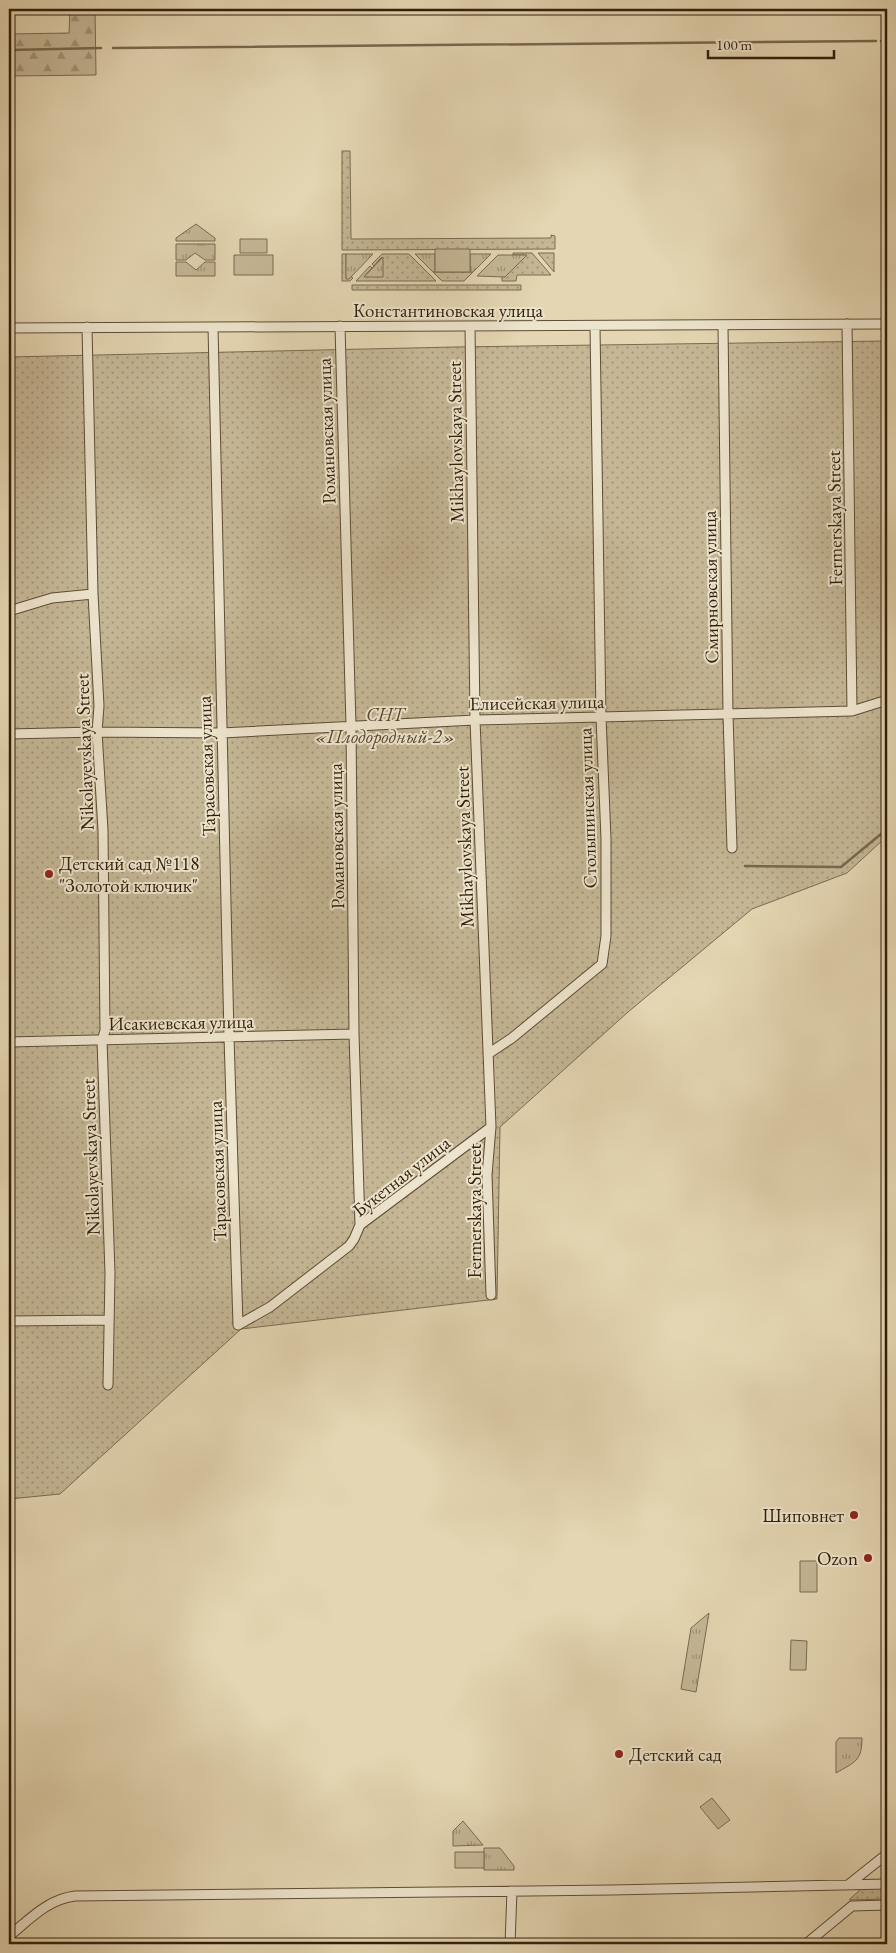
<svg xmlns="http://www.w3.org/2000/svg" width="896" height="1953" font-family="'EB Garamond',serif">
	<style>
		.grass { fill: url(#grass-dots); stroke: #7a6b50 }
		.forest { fill: url(#forest-firs); stroke: #7a6b50 }
		.park { fill: url(#park-tufts); stroke: #7a6b50 }
		.pitch { fill: #c5b796; stroke: #7a6b50 }
		.lines { fill: none; stroke-linecap: round; stroke-linejoin: round }
		.stream { stroke: #77684d; stroke-width: 2.5 }
		.minor-casing { stroke: #5d4d35; stroke-width: 11 }
		.minor { stroke: #ede4cd; stroke-width: 9 }
		.poi-dot { fill: #8f2418; stroke: #ede4cd; stroke-width: 2 }
		.labels { text-anchor: middle; stroke-width: 4; stroke-linejoin: round; paint-order: stroke }
		.street-label { font-size: 19px; fill: #301f0b; stroke: #ede4cd }
		.park-label { font-size: 19px; font-style: italic; fill: #55452e; stroke: #ede4cd }
		.poi-label { font-size: 19px; fill: #301f0b; stroke: #ede4cd; text-anchor: start }
	</style>
	<defs>
		<pattern id="grass-dots" width="8" height="8" patternUnits="userSpaceOnUse" patternTransform="scale(1.25)"><rect width="8" height="8" fill="#c5b796"/><path d="M2 2h.1M6 6h.1" fill="none" stroke="#a09479" stroke-width="1.8" stroke-linecap="round"/></pattern>
		<pattern id="forest-firs" width="22" height="20" patternUnits="userSpaceOnUse" patternTransform="scale(1.25)"><rect width="22" height="20" fill="#c5b796"/><path d="M5 1l3.5 6h-7zM16 11l3.5 6h-7z" fill="#a09479"/></pattern>
		<pattern id="park-tufts" width="24" height="20" patternUnits="userSpaceOnUse" patternTransform="scale(1.25)"><rect width="24" height="20" fill="#c5b796"/><path d="M3 7l-1-3M5 7V3M7 7l1-3M15 17l-1-3M17 17v-4M19 17l1-3" fill="none" stroke="#a09479"/></pattern>
	</defs>
	<rect width="100%" height="100%" fill="#e4d6b2"/>
	<filter id="stains"><feTurbulence type="fractalNoise" baseFrequency=".004" numOctaves="4"/><feColorMatrix values="0 0 0 0 .2 0 0 0 0 .09 0 0 0 0 .02 0 0 0 .5 -.17"/></filter>
	<radialGradient id="worn" r=".72"><stop offset=".6" stop-color="#630" stop-opacity="0"/><stop offset="1" stop-color="#630" stop-opacity=".3"/></radialGradient>
	<path class="grass" d="M342,151h8l1,88 200,-1v-3l4,1v13l-213,1z
		M513,253h19l19,22h-34l-1,6h-14v-5l3,1 21,-22h-13z
		M538,253h16v19z
		M342,254h4v24l5,-1 2,1 -3,3h-8z
		M382,254h27l27,27h-80l14,-15 2,2 -8,9 18,-20 -8,9 -2,-2z
		M433,272h40l-9,9h-22z
		M352,285h169v5h-169z
		M887,341l-1,496 -39,36 -95,36 -124,103 -128,115 -3,172 -256,30 -181,165 -51,5v-1142l446,-10z
		M862,1888h25v11l-38,1z"/>
	<path class="forest" d="M70,9h25l1,66 -87,1v-42l60,-1z"/>
	<path class="park" d="M196,224l19,14v3h-39v-3z
		M176,244h39v16h-10l-10,-7 -9,7h-10z
		M346,254h27l-24,25h-3z
		M415,254h20v18h-2z
		M470,254h21l-18,18h-3z
		M498,255h29l-22,22 -28,-1z
		M383,257v20h-19z
		M176,262h10l10,8 9,-8h10v14h-39z
		M709,1613l-13,79 -15,-3 10,-61z
		M839,1738h23c0,23 -7,24 -26,35v-31z
		M463,1821l20,24 -30,1v-15z
		M484,1848h16l14,18v4h-30z"/>
	<path class="pitch" d="M240,239h27v14h-27z
		M435,249h35v23h-35z
		M234,255h39v20h-39z
		M800,1561h17v31h-17z
		M791,1640l16,1 -1,29h-16z
		M712,1798l18,22 -12,9 -18,-22z
		M455,1852h29v16h-29z"/>
	<g class="lines">
		<path class="stream" d="M881,41h6
			M113,48l763,-7
			M9,50l92,-2
			M745,866l96,1 46,-38"/>
		<g class="minor-casing">
			<path id="minor" d="M847,324l5,387
				M340,326l11,400 3,308 6,191
				M470,326l5,394 16,407 -4,48 4,120
				M723,326l5,388 4,134
				M87,327l6,267 6,112 -2,26 6,98 2,201 -3,9 8,233 -2,112
				M213,327l16,710 9,288 32,-18 79,-61 5,-7 6,-14 131,-98
				M9,328l878,-4
				M9,611l43,-13 41,-4
				M9,734l88,-2 125,1 253,-13 377,-9 32,-10
				M9,1042l345,-8
				M488,1054l24,-16 90,-74 4,-28v-97l-5,-122 -6,-390
				M9,1321l99,-1
				M848,1885l39,-31
				M9,1936c20,-16 39,-37 66,-40l537,-6 275,-6
				M510,1944l2,-53
				M806,1944l46,-38 35,-1"/>
		</g>
		<use href="#minor" class="minor"/>
	</g>
	<g class="poi-dot">
		<circle cx="49" cy="874" r="5"/>
		<circle cx="854" cy="1515" r="5"/>
		<circle cx="868" cy="1558" r="5"/>
		<circle cx="619" cy="1754" r="5"/>
	</g>
	<g class="labels">
		<g class="street-label">
			<text x="448" y="317">Константиновская улица</text>
			<text transform="translate(326 431) rotate(-92)" y="7">Романовская улица</text>
			<text transform="translate(455 442) rotate(-91)" y="7">Mikhaylovskaya Street</text>
			<text transform="translate(834 518) rotate(-91)" y="7">Fermerskaya Street</text>
			<text transform="translate(710 587) rotate(-91)" y="7">Смирновская улица</text>
			<text transform="translate(537 702) rotate(-1)" y="7">Елисейская улица</text>
			<text transform="translate(84 752) rotate(-92)" y="7">Nikolayevskaya Street</text>
			<text transform="translate(206 766) rotate(-92)" y="7">Тарасовская улица</text>
			<text transform="translate(587 808) rotate(-92)" y="7">Столыпинская улица</text>
			<text transform="translate(336 836) rotate(-91)" y="7">Романовская улица</text>
			<text transform="translate(464 847) rotate(-92)" y="7">Mikhaylovskaya Street</text>
			<text transform="translate(181 1022) rotate(-1)" y="7">Исакиевская улица</text>
			<text transform="translate(90 1157) rotate(-92)" y="7">Nikolayevskaya Street</text>
			<text transform="translate(217 1171) rotate(-92)" y="7">Тарасовская улица</text>
			<text transform="translate(401 1176) rotate(-38)" y="7">Букетная улица</text>
			<text transform="translate(474 1211) rotate(-90)" y="7">Fermerskaya Street</text>
		</g>
		<g class="park-label">
			<text x="385" y="721">СНТ<tspan x="385" dy="22">«Плодородный-2»</tspan></text>
		</g>
		<g class="poi-label">
			<text x="59" y="870">Детский сад №118<tspan x="59" dy="22">"Золотой ключик"</tspan></text>
			<text x="844" y="1522" text-anchor="end">Шиповнет</text>
			<text x="858" y="1565" text-anchor="end">Ozon</text>
			<text x="629" y="1761">Детский сад</text>
		</g>
	</g>
	<rect width="896" height="1953" fill="none" stroke="#e4d6b2" stroke-width="30"/>
	<rect x="10" y="10" width="876" height="1933" fill="none" stroke="#301f0b" stroke-width="2.5"/>
	<rect x="15" y="15" width="866" height="1923" fill="none" stroke="#301f0b"/>
	<path d="M708 50v8h126v-8" fill="none" stroke="#301f0b" stroke-width="2.5"/>
	<text x="716" y="50" font-size="15" fill="#301f0b" stroke="#ede4cd" stroke-width="4" paint-order="stroke">100 m</text>
	<rect width="100%" height="100%" filter="url(#stains)"/>
	<rect width="100%" height="100%" fill="url(#worn)"/>
</svg>
